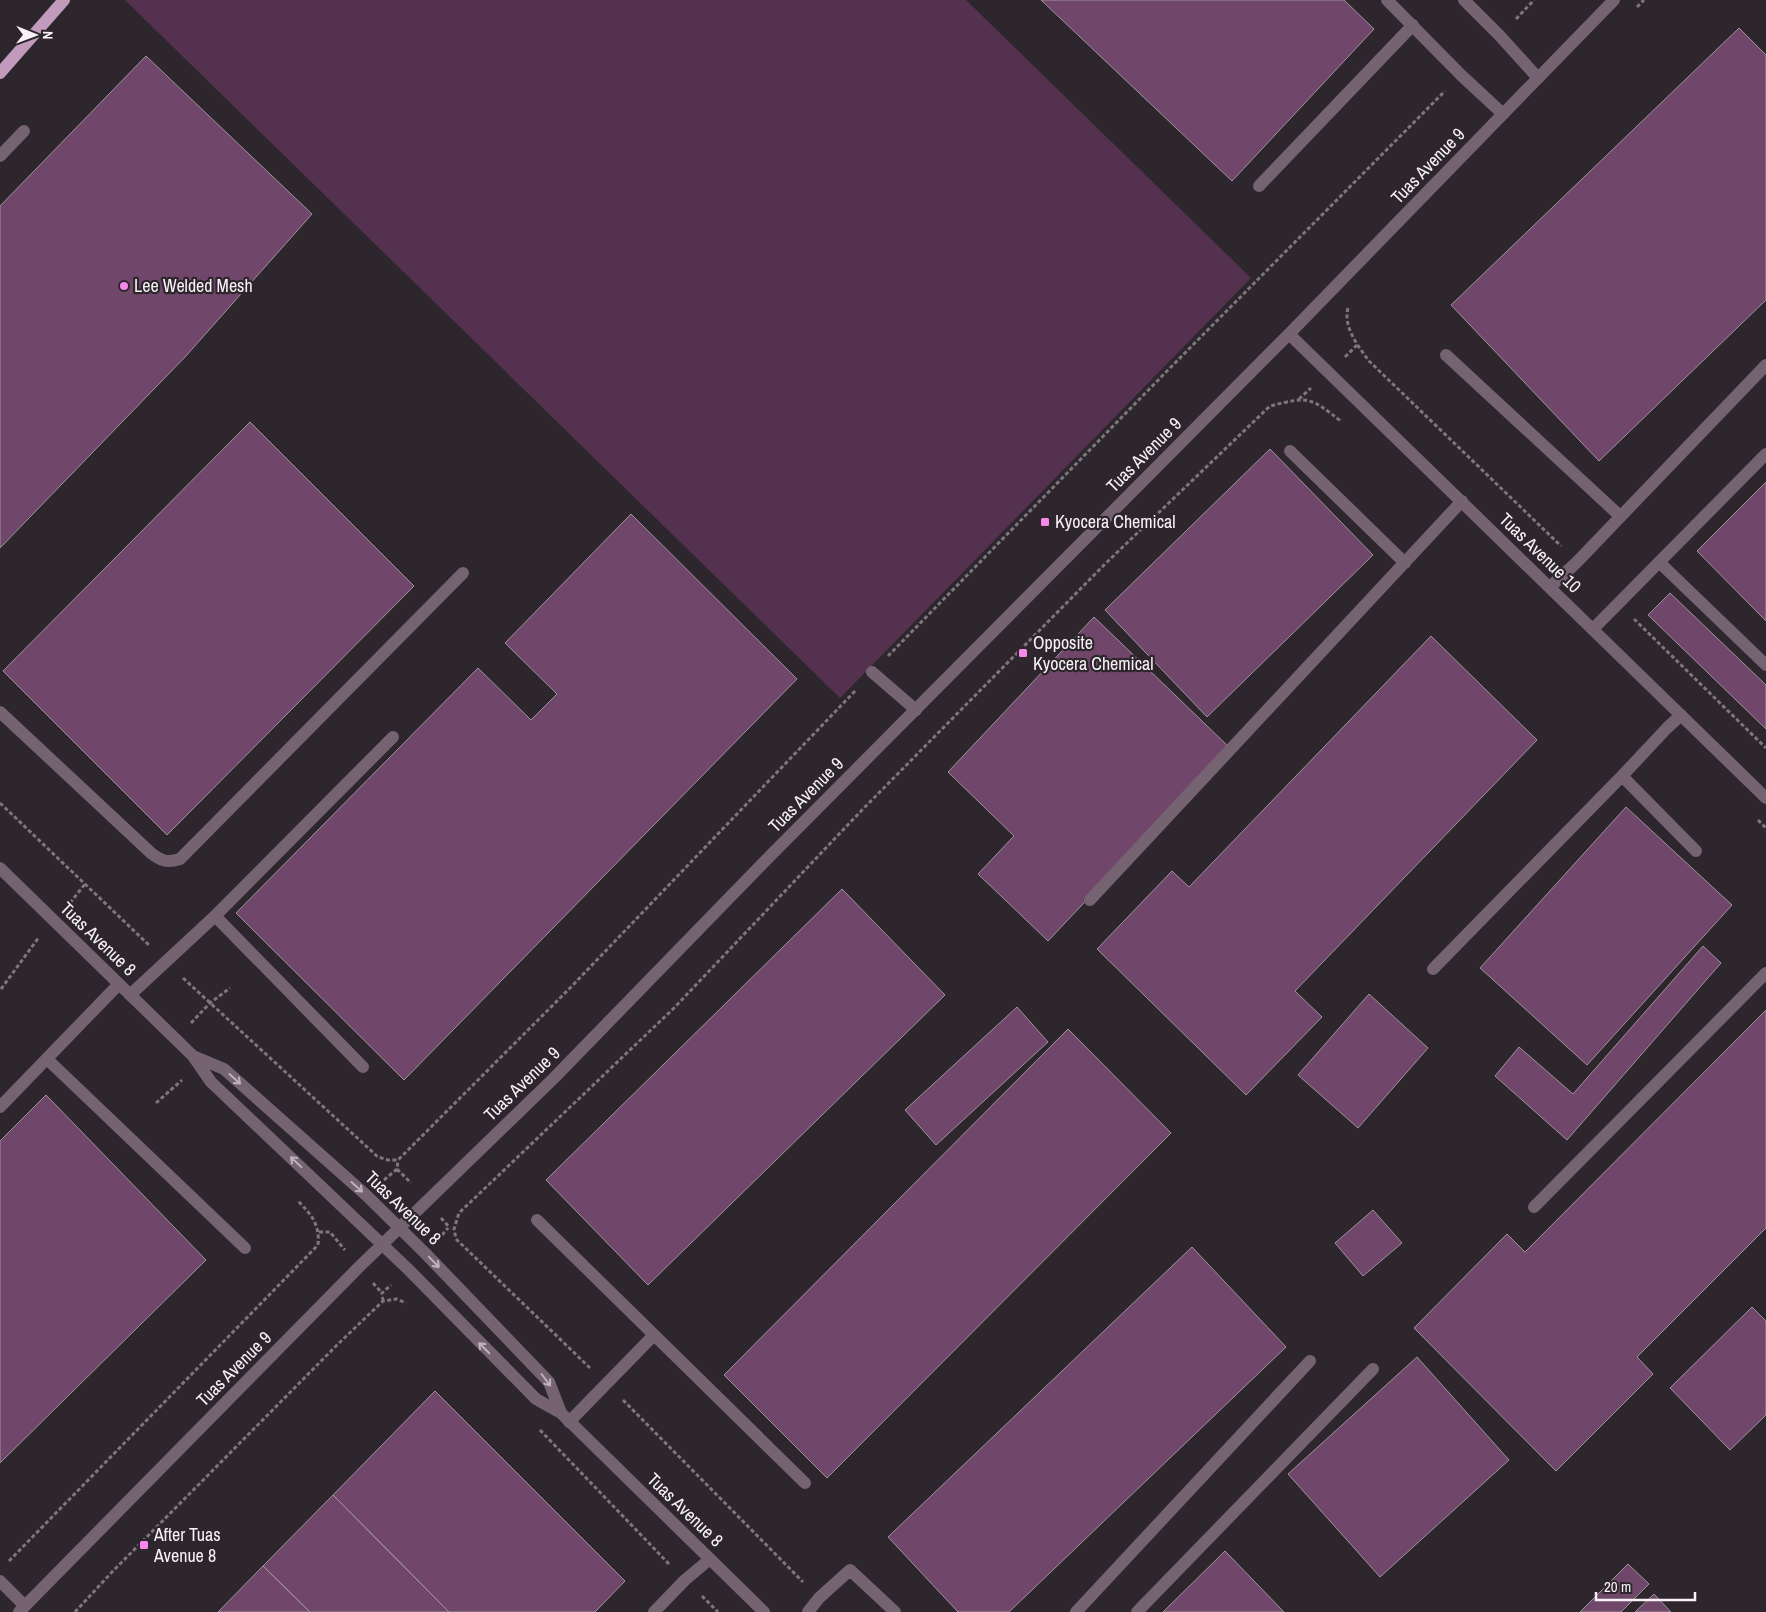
<svg xmlns="http://www.w3.org/2000/svg" width="1766" height="1612" font-family="'Archivo Narrow',sans-serif">
	<style>
		.green { fill: #54324f }
		.building { fill: #70476b; stroke: #9d939b }
		.lines { fill: none; stroke-linecap: round; stroke-linejoin: round }
		.path { stroke: #7e767d; stroke-width: 3; stroke-dasharray: 4 2.5; stroke-linecap: butt }
		.lane { stroke: #766372; stroke-width: 12 }
		.street { stroke: #766372; stroke-width: 12 }
		.primary { stroke: #c29bbc; stroke-width: 12 }
		.oneway { stroke: #beb2bb }
		.poi-dot { fill: #f888ea; stroke: #2e262d; stroke-width: 2 }
		.labels { text-anchor: middle; stroke-width: 4.5; stroke-linejoin: round; paint-order: stroke }
		.street-label { font-size: 18px; fill: #f8f2f7; stroke: #2e262d }
		.poi-label { font-size: 18px; fill: #f8f2f7; stroke: #2e262d; text-anchor: start }
	</style>
	<rect width="100%" height="100%" fill="#2e262d"/>
	<path class="green" d="M125,0h841l285,278 -411,420z"/>
	<path class="building" d="M1041,0h303l30,29 -142,152z
		M1739,28l27,27v245l-167,161 -148,-156z
		M146,56l166,158 -127,143 -185,191v-342z
		M250,422l164,164 -247,249 -164,-164z
		M1270,449l103,106 -166,162 -102,-107z
		M1766,482v139l-69,-70z
		M631,514l166,165 -393,401 -168,-167 242,-245 53,52 26,-26 -52,-51z
		M1670,593l96,92v44l-118,-114z
		M1094,617l136,131 -182,193 -70,-67 36,-38 -66,-64z
		M1431,636l106,104 -242,251 27,26 -76,78 -149,-146 75,-78 17,16z
		M1626,807l106,98 -145,160 -107,-97z
		M842,889l103,106 -297,290 -102,-105z
		M1703,946l18,17 -154,177 -72,-64 24,-29 54,47z
		M1369,994l59,54 -70,80 -60,-53z
		M1017,1007l31,35 -112,103 -31,-35z
		M1766,1010v218l-129,129 16,17 -97,97 -142,-143 93,-94 18,18z
		M1068,1029l103,104 -344,345 -103,-103z
		M46,1095l160,165 -206,203v-322z
		M1373,1210l29,33 -39,33 -28,-33z
		M1192,1247l94,100 -277,265h-51l-70,-75z
		M1752,1307l14,14v94l-36,35 -60,-62z
		M1417,1357l92,103 -129,117 -92,-103z
		M435,1391l190,190 -30,31h-146l-116,-117z
		M333,1495l116,117h-139l-47,-46z
		M1225,1551l59,61h-121z
		M1628,1564l21,20 -28,28h-41z
		M263,1566l47,46h-92z
		M1654,1594l17,18h-36z"/>
	<g class="lines">
		<path class="path" d="M1637,7l7,-7
			M1516,19l18,-19
			M1348,308c-5,19 10,38 21,53l192,185
			M1345,357l12,-12
			M1299,399l12,-11
			M1634,619l132,129
			M888,656l280,-286 277,-279
			M0,803l150,143
			M1758,820l8,8
			M70,903l15,-19
			M183,978l195,179 10,3h10l172,-172 286,-298
			M1,989l38,-52
			M191,1023l19,-20 20,-15
			M156,1103l26,-23
			M397,1169l14,14
			M384,1180l13,-11 1,-9
			M441,1218l9,10
			M319,1232h11l15,18
			M442,1235l6,-7
			M373,1283l9,10
			M383,1301l-1,-8 9,-8
			M590,1368l-134,-129 -2,-10 5,-16 215,-205 187,-197 244,-247 165,-158c39,-10 40,-9 72,16
			M623,1400l180,182
			M540,1430l129,134
			M9,1561l309,-316c2,-21 -7,-31 -21,-45
			M702,1596l16,16
			M75,1612l37,-40 226,-228 45,-43 14,-2 9,4"/>
		<path class="lane" d="M1387,0l74,75 42,39
			M1464,0l36,36 38,42
			M0,156l24,-25
			M1259,186l154,-161
			M1446,355l174,161
			M1290,451l115,112
			M1659,562l107,103
			M1550,587l27,-25 189,-197
			M1593,629l173,-175
			M872,672l44,38
			M0,712l151,141c10,8 16,10 29,6l283,-286
			M1622,776l74,75
			M1090,900l372,-399
			M215,916l148,151
			M1433,969l189,-193 45,-48 14,-13
			M130,995l85,-79 178,-179
			M47,1059l198,189
			M0,1107l119,-123
			M1534,1207l232,-234
			M537,1220l268,263
			M569,1422l85,-87
			M0,1581l25,25
			M654,1612l31,-32 25,-21
			M808,1612l11,-14 31,-28 45,42
			M1076,1612l234,-251
			M1137,1612l236,-243"/>
		<path class="street" d="M1289,334l477,464
			M0,868l193,188 18,26 197,187 128,130 25,14 203,199
			M193,1056l31,13 142,126 59,58 124,129 12,31
			M19,1612l340,-345 194,-188 218,-224 518,-521 325,-334"/>
		<path class="primary" d="M0,73l64,-73"/>
	</g>
	<defs><path id="oneway-shaft" d="M-6 0H5M1.5-3L5.5 0L1.5 3" fill="none" stroke-width="1.6" stroke-linecap="round" stroke-linejoin="round" transform="scale(1.25)"/></defs>
	<g class="oneway">
		<use href="#oneway-shaft" transform="translate(235 1079) rotate(42)"/>
		<use href="#oneway-shaft" transform="translate(296 1162) rotate(-137)"/>
		<use href="#oneway-shaft" transform="translate(357 1187) rotate(42)"/>
		<use href="#oneway-shaft" transform="translate(434 1262) rotate(46)"/>
		<use href="#oneway-shaft" transform="translate(484 1348) rotate(-135)"/>
		<use href="#oneway-shaft" transform="translate(546 1380) rotate(53)"/>
	</g>
	<g class="poi-dot">
		<circle cx="124" cy="286" r="5"/>
		<rect x="1040" y="517" width="10" height="10" rx="2.5"/>
		<rect x="1018" y="648" width="10" height="10" rx="2.5"/>
		<rect x="139" y="1540" width="10" height="10" rx="2.5"/>
	</g>
	<g class="labels">
		<g class="street-label">
			<text transform="translate(1428 166) rotate(-46)" y="6">Tuas Avenue 9</text>
			<text transform="translate(1144 455) rotate(-45)" y="6">Tuas Avenue 9</text>
			<text transform="translate(1540 553) rotate(44)" y="6">Tuas Avenue 10</text>
			<text transform="translate(806 795) rotate(-45)" y="6">Tuas Avenue 9</text>
			<text transform="translate(98 939) rotate(44)" y="6">Tuas Avenue 8</text>
			<text transform="translate(522 1084) rotate(-44)" y="6">Tuas Avenue 9</text>
			<text transform="translate(403 1208) rotate(44)" y="6">Tuas Avenue 8</text>
			<text transform="translate(234 1369) rotate(-45)" y="6">Tuas Avenue 9</text>
			<text transform="translate(685 1510) rotate(44)" y="6">Tuas Avenue 8</text>
		</g>
		<g class="poi-label">
			<text x="134" y="292">Lee Welded Mesh</text>
			<text x="1055" y="528">Kyocera Chemical</text>
			<text x="1033" y="649">Opposite<tspan x="1033" dy="21">Kyocera Chemical</tspan></text>
			<text x="154" y="1541">After Tuas<tspan x="154" dy="21">Avenue 8</tspan></text>
		</g>
	</g>
	<g transform="translate(35 35) rotate(91)" stroke="#2e262d" stroke-width="4" paint-order="stroke">
	<path d="M0-4L9 19L0 12L-9 19Z" fill="#f8f2f7"/>
	<text y="-8" font-size="14" font-weight="bold" text-anchor="middle" fill="#f8f2f7">N</text>
	</g>
	<path d="M1596 1592v8h99v-8" fill="none" stroke="#f8f2f7" stroke-width="2.5"/>
	<text x="1604" y="1592" font-size="15" fill="#f8f2f7" stroke="#2e262d" stroke-width="4" paint-order="stroke">20 m</text>
</svg>
